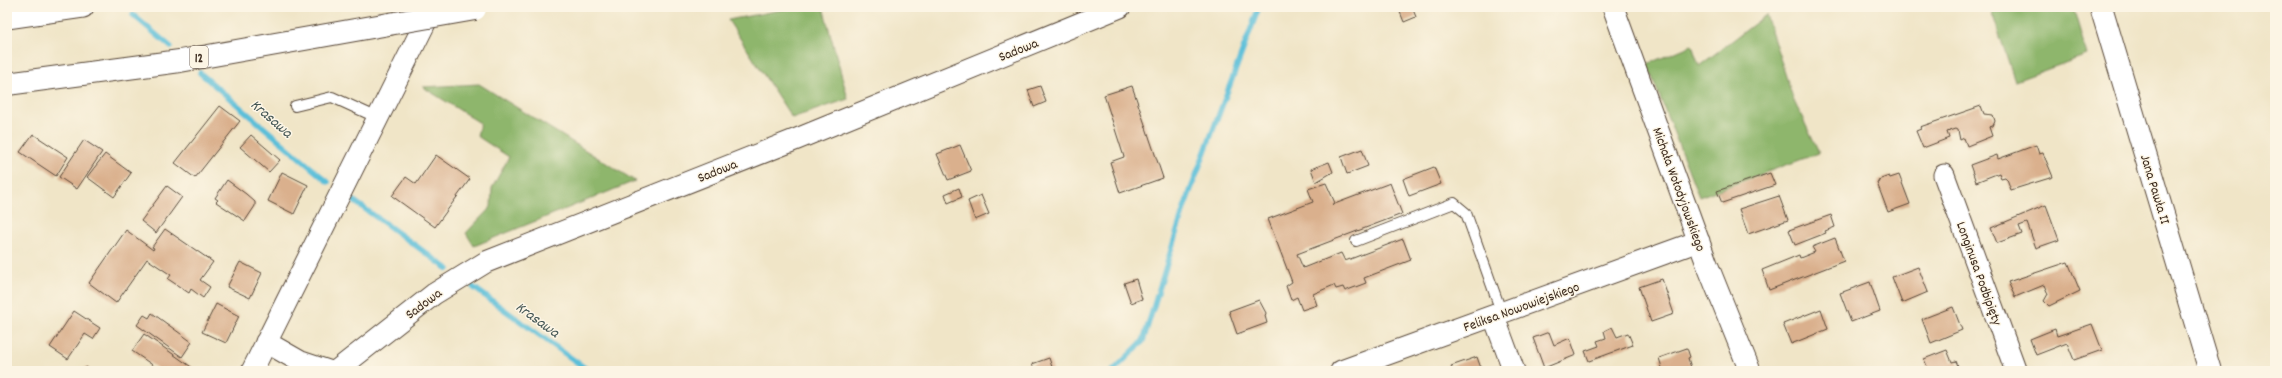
<svg xmlns="http://www.w3.org/2000/svg" width="2282" height="378" font-family="Dekko,sans-serif">
	<style>
		.forest { fill: #8eb66c; stroke: #647045 }
		.lines { fill: none; stroke-linecap: round; stroke-linejoin: round }
		.stream { stroke: #5bbfd9; stroke-width: 5.5 }
		.building { fill: #dab08d }
		.service-casing { stroke: #564637; stroke-width: 12 }
		.minor-casing { stroke: #564637; stroke-width: 23 }
		.secondary-casing { stroke: #564637; stroke-width: 24 }
		.motorway-casing { stroke: #564637; stroke-width: 24 }
		.service { stroke: #fff; stroke-width: 10 }
		.minor { stroke: #fff; stroke-width: 21 }
		.secondary { stroke: #fff; stroke-width: 22 }
		.motorway { stroke: #fff; stroke-width: 22 }
		.motorway-bridge-casing { stroke: #564637; stroke-width: 24; stroke-linecap: butt }
		.motorway-bridge { stroke: #fff; stroke-width: 22 }
		.labels { text-anchor: middle; stroke-width: 3; stroke-linejoin: round; paint-order: stroke }
		.shield { fill: #fcf5e5; stroke: #75675a; stroke-width: 1 }
		.shield-label { font-size: 13px; font-weight: bold; fill: #3b2a1e }
		.street-label { font-size: 14px; fill: #3b2a1e; stroke: #fcf5e5 }
		.water-label { font-size: 15px; font-style: italic; fill: #455756; stroke: #fcf5e5 }
	</style>
	<rect width="100%" height="100%" fill="#fcf5e5"/>
	<filter id="ink" filterUnits="userSpaceOnUse"><feTurbulence type="fractalNoise" baseFrequency=".025" numOctaves="2"/><feDisplacementMap in="SourceGraphic" scale="8" xChannelSelector="R" yChannelSelector="G"/><feConvolveMatrix kernelMatrix="1 2 1 2 8 2 1 2 1" color-interpolation-filters="sRGB"/></filter>
	<filter id="wash" filterUnits="userSpaceOnUse"><feTurbulence type="fractalNoise" baseFrequency=".012" numOctaves="4" result="noise"/><feDisplacementMap in="SourceGraphic" scale="16" xChannelSelector="R" yChannelSelector="G"/><feGaussianBlur stdDeviation="0.9" result="paint"/><feColorMatrix in="noise" values="0 0 0 0 0 0 0 0 0 0 0 0 0 0 0 0 0 1.4 0 .05"/><feComposite in="paint" operator="in"/></filter>
	<g filter="url(#wash)">
		<rect width="100%" height="100%" fill="#f0e5c7"/>
		<path class="forest" d="M797,7h26l25,92 -56,19 -64,-98z
			M1990,7h83l14,48 -72,26z
			M1766,15l27,83 26,55 -120,44 -52,-133 45,-19 7,21z
			M479,84l156,97 -161,65 -8,-13 25,-26 1,-19 17,-31 -32,-21 3,-13 -57,-36z"/>
		<g class="lines">
			<path class="stream" d="M133,15l38,32
				M200,73l128,109
				M354,201l94,68
				M473,287l116,84
				M1113,371l30,-30 42,-136 74,-198"/>
		</g>
		<g id="blocks">
			<path class="building" d="M1398,7h14l4,10 -12,5z
				M1040,86l6,16 -12,5 -6,-17z
				M1132,86l31,92 -43,15 -10,-31 14,-5 -20,-62z
				M220,106l20,15 -45,57 -20,-15z
				M1981,106l3,8 9,1 2,6 -2,5 -4,1 3,9 -25,10 -3,-8 -4,2 -2,-10 -2,-1 -9,3 2,6 -26,10 -7,-17 5,-2 -1,-2z
				M33,134l35,23 -12,19 -36,-24z
				M251,135l29,25 -11,12 -29,-25z
				M84,140l18,12 -25,37 -18,-12z
				M960,145l11,26 -23,9 -11,-26z
				M2036,145l3,9 4,-1 10,24 -42,13 -4,-11 -2,-2 -4,1 -2,-5 -23,9 -6,-17 27,-10 1,4z
				M1362,149l6,17 -21,8 -6,-17z
				M105,154l26,19 -17,24 -27,-20z
				M436,155l34,24 -35,48 -43,-31 14,-19 10,7z
				M1329,162l4,10 -17,10 -5,-13z
				M1434,167l7,17 -32,12 -6,-17z
				M282,172l26,13 -14,29 -26,-13z
				M1770,173l5,12 -53,18 -5,-12z
				M1899,175l11,29 -22,8 -11,-29 2,-1 -1,-2 11,-4 1,2z
				M227,180l19,14 9,8v4l-10,15 -29,-19 2,-2 -3,-2z
				M1326,183l9,20 -3,2 58,-22 12,31 -105,40 6,14 38,-15 4,8 58,-22 8,21 -47,18 2,5 -21,8 -2,-4 -7,2 -2,-4 -21,9 4,11 -15,5 -5,-13 -6,3 -5,-14 6,-4 -24,-63 45,-17 -5,-13z
				M167,186l15,11 -26,36 -15,-12z
				M959,188l3,9 -14,6 -3,-9z
				M981,195l8,19 -14,6 -7,-19z
				M1779,196l9,24 -40,14 -9,-25z
				M2046,205l13,35 -23,8 -9,-25 -8,3 3,8 -25,9 -6,-15z
				M1831,215l4,12 -10,4 1,2 -31,12 -6,-15z
				M165,229l48,33 -13,18 10,7 -7,11 -12,-9 -2,4 -21,-14 3,-4 -24,-16 -31,44 -27,-20 37,-53 27,20 1,-2 -2,-1z
				M1835,238l9,23 -75,29 -7,-20 37,-15 1,3 15,-6 -3,-5z
				M240,262l22,11 -12,25 -23,-11z
				M2068,262l12,29 -31,15 -5,-5 4,-7 -4,-9 -29,12 -7,-15z
				M1918,267l10,25 -26,11 -10,-26z
				M1136,279l6,20 -11,4 -7,-20z
				M1662,279l12,35 -23,8 -12,-35z
				M1870,282l10,29 -29,11 -11,-29z
				M1259,300l7,13 -1,3 2,7 -30,11 -8,-23z
				M216,304l23,12 -13,27 -24,-11z
				M1953,307l9,23 -31,13 -9,-24z
				M1821,309l7,20 -37,15 -8,-20z
				M74,311l26,17 -7,11 -8,-5 -17,25 -18,-12z
				M152,313l40,29 -10,15 -45,-32 7,-10 5,3z
				M2092,324l10,26 -28,10 -7,-17 -31,12 -6,-16 25,-10 2,7z
				M1612,327l5,10 11,-4 5,12 -44,16 -4,-10 14,-5 -2,-5 9,-3 -2,-7z
				M1549,332l5,13 16,-7 6,17 -32,13 -11,-30z
				M144,334l19,13 34,24h-36l-10,-7 -19,-13z
				M1687,348l3,9 -2,1 4,13h-29l-4,-13z
				M1947,350l5,12 4,-1 4,10h-31l-5,-12z
				M1477,357l5,14h-29l-2,-5z
				M1049,358l4,12 -18,1 -3,-7z
				M86,367l6,4h-9z"/>
		</g>
	</g>
	<g filter="url(#ink)">
		<use href="#blocks" fill-opacity="0" stroke="#564637" stroke-width="1"/>
		<g class="lines">
			<g class="service-casing">
				<path id="service" d="M295,106l37,-9 46,21
					M1356,241l98,-38 12,10 36,101"/>
			</g>
			<g class="minor-casing">
				<path id="minor" d="M1613,7l94,257 43,107
					M7,18l76,-11
					M1944,175l72,196
					M1494,317l20,54
					M266,342l35,20 27,9
					M252,371l181,-364
					M336,371l98,-77 52,-32 311,-123 323,-132
					M1341,371l358,-130"/>
			</g>
			<g class="secondary-casing">
				<path id="secondary" d="M2101,7l109,364"/>
			</g>
			<g class="motorway-casing">
				<path id="motorway" d="M7,84l173,-23 209,-37"/>
			</g>
			<use href="#service" class="service"/>
			<use href="#minor" class="minor"/>
			<use href="#secondary" class="secondary"/>
			<use href="#motorway" class="motorway"/>
			<g class="motorway-bridge-casing">
				<path id="motorway-bridge" d="M389,24l86,-15"/>
			</g>
			<use href="#motorway-bridge" class="motorway-bridge"/>
		</g>
	</g>
	<g class="labels">
		<rect class="shield" x="190" y="46" width="18" height="22" rx="3"/>
		<g class="shield-label">
			<text x="199" y="62">12</text>
		</g>
		<g class="street-label">
			<text transform="translate(1018 49) rotate(-22)" y="5">Sadowa</text>
			<text transform="translate(717 170) rotate(-22)" y="5">Sadowa</text>
			<text transform="translate(1680 189) rotate(70)" y="5">Michała Wołodyjowskiego</text>
			<text transform="translate(2156 189) rotate(73)" y="5">Jana Pawła II</text>
			<text transform="translate(1980 273) rotate(70)" y="5">Longinusa Podbipięty</text>
			<text transform="translate(423 303) rotate(-37)" y="5">Sadowa</text>
			<text transform="translate(1521 306) rotate(-20)" y="5">Feliksa Nowowiejskiego</text>
		</g>
		<g class="water-label">
			<text transform="translate(272 118) rotate(41)" y="5">Krasawa</text>
			<text transform="translate(538 319) rotate(36)" y="5">Krasawa</text>
		</g>
	</g>
	<rect width="2282" height="378" fill="none" stroke="#fcf5e5" stroke-width="24"/>
</svg>
